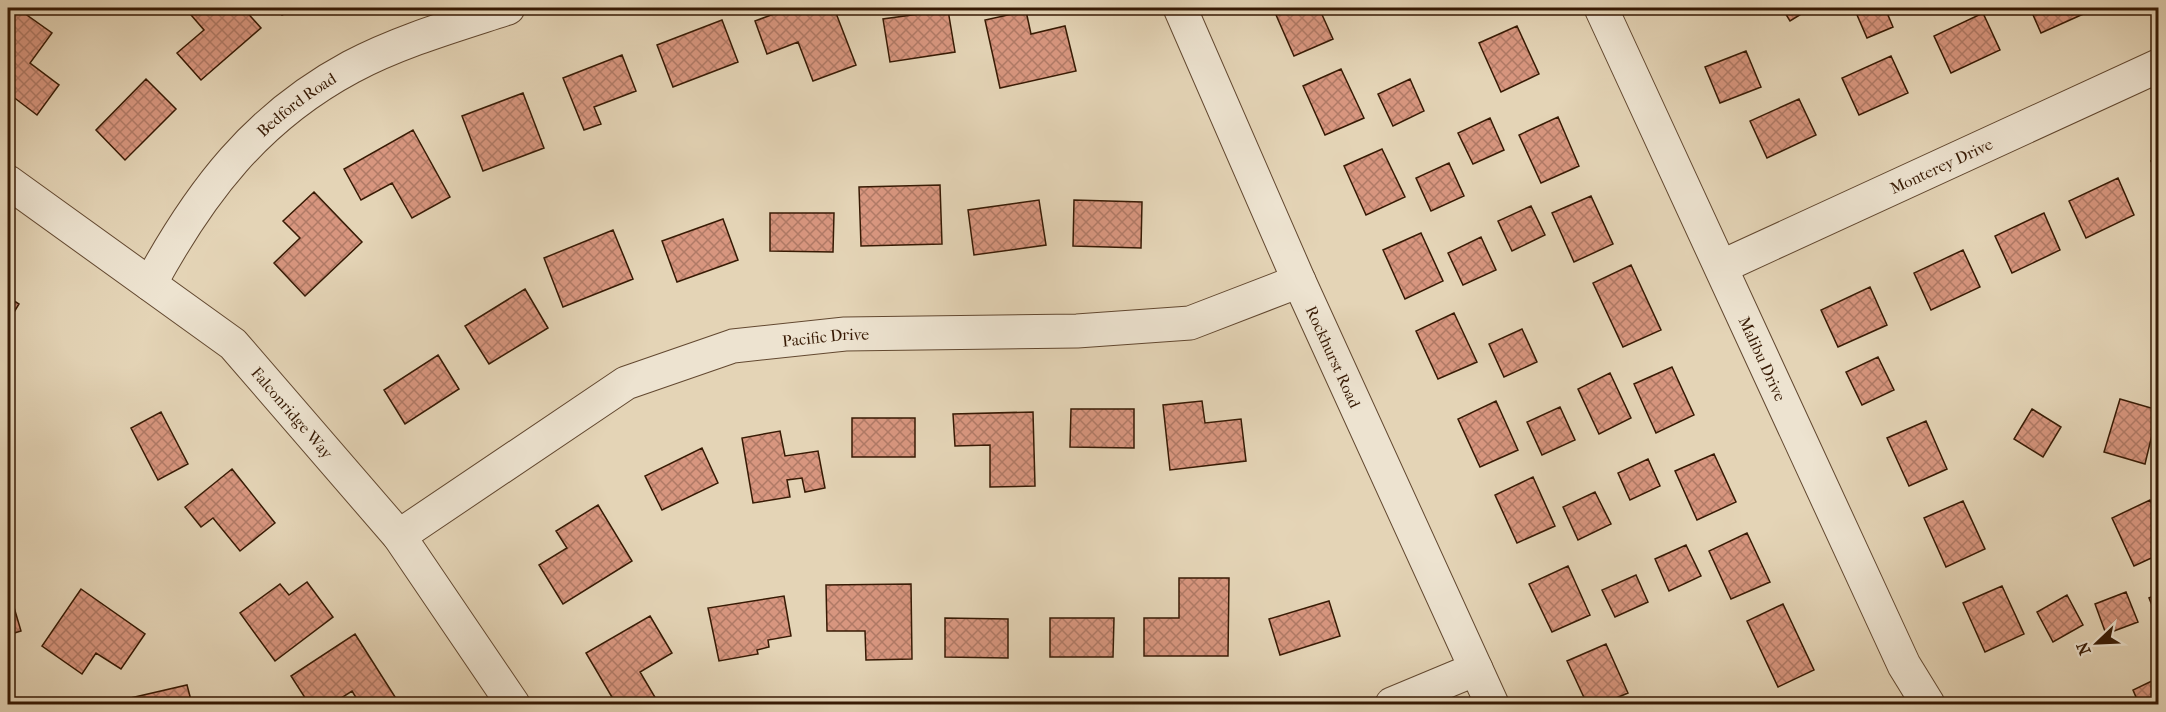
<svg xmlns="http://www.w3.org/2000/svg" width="2166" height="712" font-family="'IM FELL French Canon',serif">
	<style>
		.building { fill: url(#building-cross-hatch); stroke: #371a04; stroke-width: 1.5 }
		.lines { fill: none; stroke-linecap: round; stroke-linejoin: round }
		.minor-casing { stroke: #624830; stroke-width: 35 }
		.tertiary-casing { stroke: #624830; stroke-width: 35 }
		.minor { stroke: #ede3d0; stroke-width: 33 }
		.tertiary { stroke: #ede3d0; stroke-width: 33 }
		.labels { text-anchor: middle; stroke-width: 4.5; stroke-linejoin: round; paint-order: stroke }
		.street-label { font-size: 16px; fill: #371a04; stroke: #ede3d0 }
	</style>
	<defs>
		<pattern id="building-cross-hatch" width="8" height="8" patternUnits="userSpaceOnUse" patternTransform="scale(1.5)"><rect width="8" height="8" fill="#d8967f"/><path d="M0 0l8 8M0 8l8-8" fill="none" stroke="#b07a66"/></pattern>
	</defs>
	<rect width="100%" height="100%" fill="#e4d4b6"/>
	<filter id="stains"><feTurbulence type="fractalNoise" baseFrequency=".00333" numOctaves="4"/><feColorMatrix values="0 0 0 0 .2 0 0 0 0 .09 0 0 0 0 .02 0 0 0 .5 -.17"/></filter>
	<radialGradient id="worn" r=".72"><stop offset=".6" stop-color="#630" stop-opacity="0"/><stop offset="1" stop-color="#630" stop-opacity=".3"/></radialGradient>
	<path class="building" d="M17,8l35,25 -22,30 29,22 -22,30 -29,-22v-72z
		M185,8h58l18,20 -60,52 -24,-27 27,-23z
		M279,8h19l-16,7z
		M790,8h44l22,57 -43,16 -15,-39 -31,12 -12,-33z
		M1273,8h46l14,31 -39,17z
		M1782,8h25l1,2 -18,11z
		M1854,8h31l8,19 -26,11z
		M2030,8h59l1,3 -49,22z
		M948,10l7,42 -65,10 -7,-43z
		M1026,11l5,23 34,-8 11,45 -76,17 -15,-68z
		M1983,13l17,37 -49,23 -17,-37z
		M722,20l16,42 -65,25 -16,-42z
		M1517,26l22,48 -38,18 -22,-49z
		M1746,51l15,36 -41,16 -15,-36z
		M622,55l14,36 -42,16 7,17 -17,6 -21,-52z
		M1891,56l17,37 -49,22 -17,-37z
		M1341,69l23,49 -39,17 -22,-49z
		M146,79l30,30 -51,51 -29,-30z
		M1410,79l14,32 -31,15 -15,-32z
		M523,93l21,55 -61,23 -21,-55z
		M1799,99l17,36 -49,23 -17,-37z
		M1558,117l21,49 -38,17 -22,-48z
		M1490,118l14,32 -31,14 -15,-31z
		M413,130l37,67 -38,21 -20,-35 -31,17 -17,-31z
		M1382,149l23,48 -39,18 -22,-49z
		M2158,158v20l-7,-17z
		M1449,163l15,33 -33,15 -15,-33z
		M2118,178l16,37 -48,23 -17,-37z
		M940,185l2,59 -81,2 -2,-59z
		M314,192l48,50 -57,54 -31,-33 26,-25 -17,-17z
		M1591,196l22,48 -39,18 -22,-49z
		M1039,200l7,45 -72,10 -6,-45z
		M1074,200l68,2 -1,46 -68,-2z
		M1531,206l14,29 -33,16 -14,-30z
		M770,213h64l-1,39 -63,-1z
		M2044,213l16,37 -48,23 -17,-37z
		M723,219l15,41 -61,22 -15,-41z
		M613,230l20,49 -70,28 -19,-49z
		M1421,233l22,48 -38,18 -22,-49z
		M1481,237l15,33 -33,15 -15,-32z
		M1963,250l17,37 -49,23 -17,-37z
		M1631,265l30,65 -38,17 -30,-64z
		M1870,287l17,38 -49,22 -17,-37z
		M525,289l23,39 -59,36 -24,-38z
		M8,297l11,7 -11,18z
		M1454,313l23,49 -39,17 -22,-48z
		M1522,329l15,33 -33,15 -15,-33z
		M438,355l21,34 -54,35 -21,-34z
		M1878,357l16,33 -32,15 -16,-33z
		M1672,367l22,48 -38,18 -22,-49z
		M1610,373l21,45 -32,16 -21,-45z
		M2120,399l38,11 -13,54 -41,-12z
		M1202,401l3,22 36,-4 5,42 -76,9 -7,-65z
		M1496,401l22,49 -38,17 -22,-48z
		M1560,407l15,33 -33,15 -15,-33z
		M1071,409h63v39l-64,-1z
		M2032,409l29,18 -18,30 -29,-18z
		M161,412l27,52 -30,16 -27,-52z
		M1033,412l2,74 -45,1v-42l-35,1 -2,-32z
		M852,418h63v39h-63z
		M1926,421l21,48 -38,17 -22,-48z
		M780,431l5,25 33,-5 7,37 -20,4 -3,-14 -15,2 3,17 -37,6 -11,-65z
		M702,448l16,35 -56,27 -17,-34z
		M1714,454l22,48 -39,18 -22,-49z
		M1648,459l12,27 -30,14 -12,-27z
		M232,469l43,54 -35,28 -27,-33 -12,9 -16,-20z
		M1533,477l22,49 -38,17 -22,-48z
		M1595,492l16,32 -33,16 -15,-33z
		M2150,500l8,18v37l-24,11 -22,-48z
		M1963,501l22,48 -39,18 -22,-49z
		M598,505l34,56 -69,43 -24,-39 28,-17 -11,-17z
		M1747,533l23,49 -39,17 -22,-48z
		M1686,545l15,31 -32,15 -14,-32z
		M1568,566l22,49 -38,17 -23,-48z
		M1636,575l12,27 -33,15 -13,-27z
		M1179,578h50l-1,78h-84v-38h35z
		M307,582l26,35 -58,44 -35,-48 40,-29 9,11z
		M911,584l1,75 -46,1 -1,-29h-38l-1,-46z
		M2002,586l22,48 -39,18 -22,-49z
		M8,587l13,44 -13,4z
		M81,589l64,45 -24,35 -25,-16 -14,21 -40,-28z
		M2126,592l12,30 -32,12 -11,-30z
		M2158,594v26l-9,-22z
		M2067,595l16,30 -30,17 -16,-30z
		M784,596l7,40 -23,4 1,7 -12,3 1,4 -39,7 -11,-53z
		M1329,601l11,35 -60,19 -11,-36z
		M1783,604l31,66 -36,17 -31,-66z
		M650,616l22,37 -32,19 19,32h-43l-30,-51z
		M945,618l63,1v39l-63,-1z
		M1050,618h64l-1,39h-63z
		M355,634l42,66 -7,4h-30l-8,-13 -20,13h-23l-18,-28z
		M1606,644l22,49 -26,11h-15l-20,-43z
		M2158,678v26h-19l-6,-14z
		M187,685l5,19h-78l-1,-2z"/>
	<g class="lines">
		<g class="minor-casing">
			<g id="minor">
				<path id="s1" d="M1601,8l303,657 24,39"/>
				<path id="s2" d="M8,182l225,162 166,192 114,168"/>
				<path id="s3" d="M1723,266l435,-200"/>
				<path id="s4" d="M150,284c50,-92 106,-166 201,-217 49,-26 105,-42 157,-59"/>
				<path id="s5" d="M399,536l227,-153 107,-37 112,-12 232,-3 113,-8 109,-42"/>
				<path d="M1392,704l84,-35"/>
			</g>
		</g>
		<g class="tertiary-casing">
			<g id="tertiary">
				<path id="s6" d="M1180,8l119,273 193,423"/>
			</g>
		</g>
		<use href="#minor" class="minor"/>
		<use href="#tertiary" class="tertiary"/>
	</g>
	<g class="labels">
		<g class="street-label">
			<text dy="6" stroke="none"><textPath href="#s4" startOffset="234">Bedford Road</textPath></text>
			<text dy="6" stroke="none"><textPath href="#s3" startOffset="240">Monterey Drive</textPath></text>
			<text dy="6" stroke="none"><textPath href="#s5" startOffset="480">Pacific Drive</textPath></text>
			<text dy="6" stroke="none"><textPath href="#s6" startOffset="381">Rockhurst Road</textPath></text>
			<text dy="6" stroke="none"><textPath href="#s1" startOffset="386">Malibu Drive</textPath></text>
			<text dy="6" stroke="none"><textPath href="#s2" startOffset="368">Falconridge Way</textPath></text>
		</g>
	</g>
	<rect width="2166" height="712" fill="none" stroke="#e4d4b6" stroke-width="30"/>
	<rect x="9" y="9" width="2148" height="694" fill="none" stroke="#371a04" stroke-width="3"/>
	<rect x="15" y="15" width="2136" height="682" fill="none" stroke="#371a04" stroke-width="1.5"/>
	<g transform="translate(2097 643) rotate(247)" stroke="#ede3d0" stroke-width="4.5" paint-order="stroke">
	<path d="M0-4.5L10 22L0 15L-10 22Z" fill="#371a04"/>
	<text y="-9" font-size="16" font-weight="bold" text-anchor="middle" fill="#371a04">N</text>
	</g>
	<rect width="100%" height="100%" filter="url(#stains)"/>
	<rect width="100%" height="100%" fill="url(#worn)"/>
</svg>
